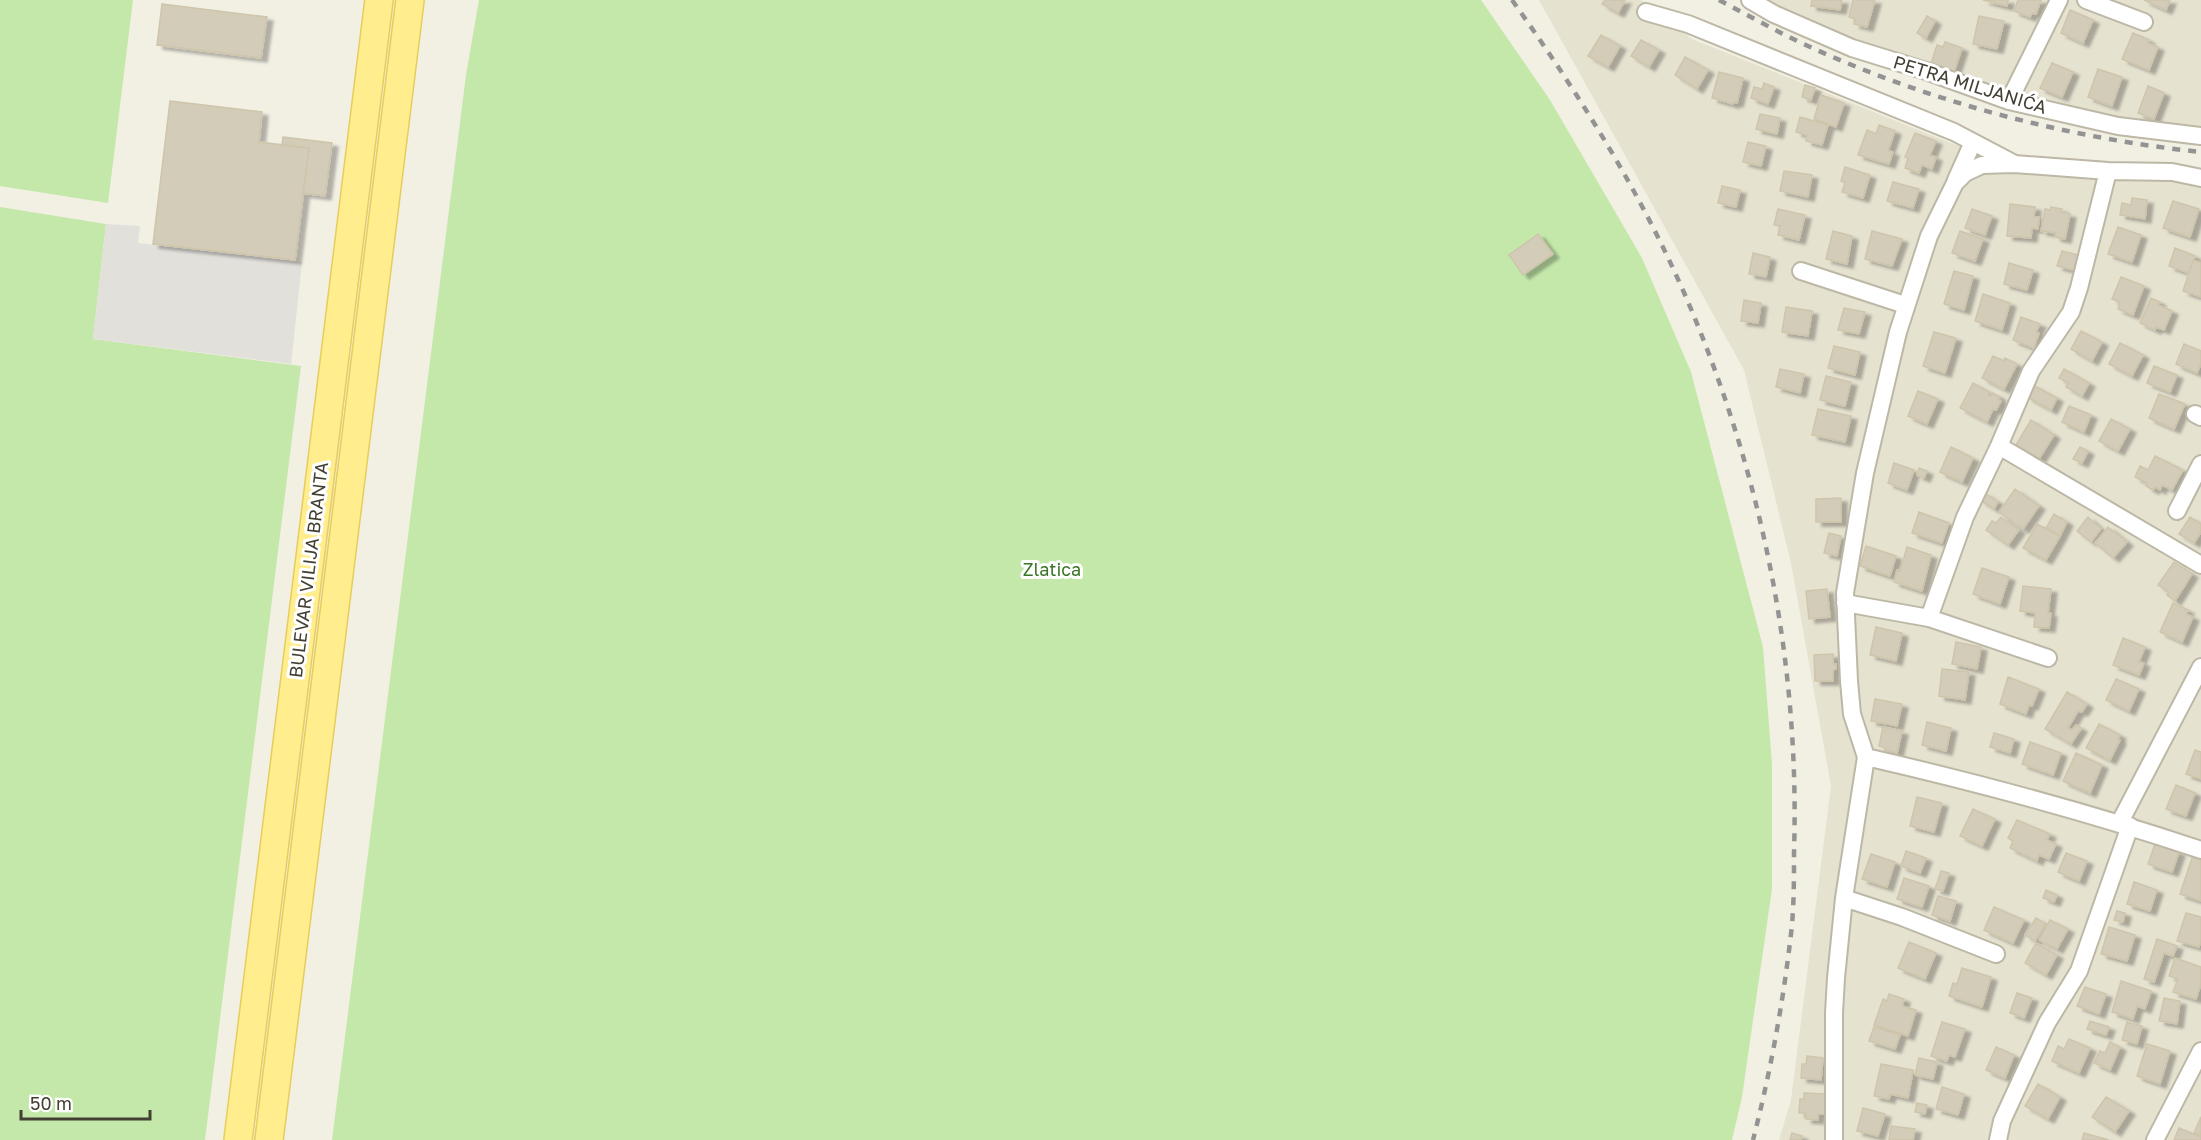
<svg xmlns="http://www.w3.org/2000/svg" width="2201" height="1140" font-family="'Golos Text',sans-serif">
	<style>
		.residential { fill: #e6e2d0 }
		.green { fill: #c4e8aa }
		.parking { fill: #e2e0db }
		.building { fill: #d3ccb8; stroke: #cec5ab; stroke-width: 1.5; filter: url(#shadow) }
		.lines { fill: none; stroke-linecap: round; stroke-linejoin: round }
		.minor-casing { stroke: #bdb8a5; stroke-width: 20 }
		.primary-casing { stroke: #e6cd5d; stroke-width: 30 }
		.minor { stroke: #fff; stroke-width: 16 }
		.primary { stroke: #ffed8e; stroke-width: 27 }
		.rail { stroke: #939393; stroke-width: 4.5; stroke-dasharray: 8 8; stroke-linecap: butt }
		.labels { text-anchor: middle; stroke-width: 6; stroke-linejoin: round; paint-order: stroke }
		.street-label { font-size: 18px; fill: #433f33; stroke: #fff }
		.park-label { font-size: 18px; fill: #3a7626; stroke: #fff }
	</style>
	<defs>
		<filter id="shadow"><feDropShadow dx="6" dy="4" stdDeviation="1.5" flood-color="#0004"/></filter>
	</defs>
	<rect width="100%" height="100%" fill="#f2efe3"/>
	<path class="residential" d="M1539,0h102l51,39 269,108 240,31v962h-422l12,-40 40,-314 -40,-223 -47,-193z
		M1760,0h441v131l-77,-11 -153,-37 -164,-61z"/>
	<path class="green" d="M0,0h133l-25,203 -108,-17z
		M479,0h1002l69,100 92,158 49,114 72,275 9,117v125l-30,208 -10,43h-1400l134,-1065z
		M0,207l106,17 -13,115 208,27 -96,774h-205z"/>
	<path class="parking" d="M106,224l34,2 -2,17 164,19 -11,102 -198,-25z"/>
	<path class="building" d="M1605,0h20l-7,13 -16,-9z
		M1812,0h30l-2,10 -29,-4z
		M1853,0h22l-8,27 -13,-3 1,-5 -6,-2z
		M1983,0h25l-1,6z
		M2018,0h23l-5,14 -4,-1 -2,4 -16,-6z
		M2144,0h26l-4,10z
		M162,4l105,13 -6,41 -104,-13z
		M2070,10l23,10 -10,23 -22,-10z
		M1927,16l8,5 -9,17 -9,-5z
		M1979,16l25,5 -7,28 -24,-5z
		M2133,33l16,7 -1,3 10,4 -9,23 -27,-11z
		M1601,35l19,11 -12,21 -20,-11z
		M1641,40l18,10 -10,17 -18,-11z
		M1945,42l17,6 -8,24 -23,-8 6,-19 6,2z
		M1685,57l23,13 -11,19 -22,-14z
		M2052,63l21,9 -11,25 -22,-9z
		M2098,69l24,8 -10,29 -24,-9z
		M1719,72l24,6 -6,25 -3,-1 -1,2 -21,-6z
		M1764,83l10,4 -6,17 -17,-6 3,-11 8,2z
		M1805,85l10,3 -4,12 -9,-3z
		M2148,86l16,7 -10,26 -16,-6z
		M1821,95l23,8 -8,24 -22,-8z
		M170,101l92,11 -3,30 50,6 -14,112 -142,-16z
		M1760,114l20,4 -3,16 -21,-5z
		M1800,117l28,8 -6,20 -16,-4 1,-6 -11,-3z
		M1879,125l16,6 -7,20 5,1 -4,12 -31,-9 9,-25 9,4z
		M1915,133l21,8 -6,14 6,2 -4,12 -10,-4 -3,8 -14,-5 3,-10 -3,-1z
		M283,137l49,6 -7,53 -22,-3 6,-45 -27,-3z
		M1748,142l18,4 -5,20 -18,-4z
		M1845,167l25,8 -7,23 -21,-6 3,-9 -4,-2z
		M1784,171l28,4 -4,22 -28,-6z
		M1893,182l26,7 -6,19 -26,-7z
		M1722,186l18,4 -4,17 -18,-4z
		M2132,198l15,2 -2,19 -25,-4 2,-12 9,2z
		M2173,201l26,8 -9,28 -27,-9z
		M2010,204l25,3 -1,10h5l-1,12 -6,-1 -1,10 -24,-2z
		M2051,207l11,2 -1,3 9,2 -5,25 -10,-2 1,-4 -15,-2 4,-22 5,1z
		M1778,209l27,6 -6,25 -21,-5 2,-9 -6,-1z
		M1972,209l20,7 -7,19 -20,-7z
		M2118,227l23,8 -9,27 -24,-8z
		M1833,231l19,5 -5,28 -21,-5z
		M1872,231l30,8 -10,27 -27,-7z
		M1960,231l23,8 -8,22 -23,-8z
		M1538,234l15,20 -30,21 -14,-20z
		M2175,248l20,8 -6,17 -20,-7z
		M2062,251l16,4 -4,15 -17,-4z
		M1753,253l17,4 -4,20 -17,-3z
		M2193,260l8,3v34l-18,-6z
		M2009,263l24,7 -6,20 -23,-6z
		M1954,271l19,5 -9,34 -20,-6z
		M2121,277l23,9 -11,29 -15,-6 2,-7 -8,-3z
		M1983,294l27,9 -8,27 -27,-9z
		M2151,298l9,4 -2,3 14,6 -8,19 -8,-3 -1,3 -15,-7z
		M1744,300l17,3 -3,20 -17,-2z
		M1786,307l26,4 -4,25 -26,-4z
		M1844,308l21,4 -6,22 -21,-4z
		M2021,317l19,7 -4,8 3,1 -5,15 -21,-8z
		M2081,331l21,11 -10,19 -21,-12z
		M1934,332l22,6 -11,35 -22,-7z
		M2120,343l23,12 -11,21 -23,-12z
		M2184,344l17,7v13l-4,9 -21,-9z
		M1834,346l26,6 -5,23 -27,-7z
		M1993,356l11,5 1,-3 12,6 -13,25 -22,-11z
		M2154,366l23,9 -7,17 -23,-9z
		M1780,369l24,5 -4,19 -24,-6z
		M2064,369l25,14 -7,13 -16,-9 2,-4 -9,-5z
		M1826,376l25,6 -6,24 -25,-6z
		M1973,383l16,9 -1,3 3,1 2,-3 7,4 -2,2 3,2 -5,9 -3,-1 -6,13 -27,-14z
		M2033,385l24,13 -6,12 -24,-13z
		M1918,391l20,8 -11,25 -19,-8z
		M2159,394l26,10 -11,25 -25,-11z
		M2069,406l22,9 -7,17 -22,-10z
		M1818,409l33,7 -6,26 -33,-7z
		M2111,419l19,10 -12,22 -19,-10z
		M2031,420l23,15 -15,24 -23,-14z
		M1951,447l22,11 -11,24 -22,-10z
		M2080,447l8,4 -6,12 -9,-4z
		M2155,456l28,14 -11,20 -10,-5 -2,5 -5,-3 -2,3 -7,-4 1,-3 -12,-6 5,-11 8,4z
		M1894,463l20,7 -7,20 -19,-7z
		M1919,468l8,3 -3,7 -7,-3z
		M2015,489l24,17 -16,23 -24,-17z
		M1985,493l13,9 -4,7 -14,-9z
		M1841,498v24h-25v-23z
		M1919,512l30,11 -7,20 -30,-10z
		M2054,514l13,8 -7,14 -14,-8z
		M2001,517l18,13 -11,15 -22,-15 6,-9 4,2z
		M2088,517l13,12 -10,13 -14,-11z
		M2190,517l11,7v8l-7,11 -15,-9z
		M2037,524l23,12 -14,24 -23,-12z
		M2108,527l19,15 -14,16 -18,-15z
		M1829,533l12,3 -4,20 -13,-3z
		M1866,546l30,10 -6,20 -30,-10z
		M1907,547l24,8 -9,36 -28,-9 3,-12 3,1z
		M2174,562l18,12 -17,27 -8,-6 2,-3 -11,-7z
		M1982,568l27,9 -9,27 -27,-10z
		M2023,586l28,3 -3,24h3l-2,15 -15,-1 1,-14 -15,-2z
		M1827,589l3,28 -21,2 -3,-28z
		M2173,603l15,7 -2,4 7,3 -11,25 -22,-10z
		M1876,627l26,6 -6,28 -26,-6z
		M2123,638l22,9 -6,15 5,1 -5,12 -26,-10z
		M1956,642l25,5 -4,22 -25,-5z
		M1833,654v10h3v5l-3,1v11h-18l-1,-26z
		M1942,669l27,3 -4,28 -26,-4z
		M2008,677l31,12 -7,17 -3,-1 -3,9 -26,-10z
		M2116,679l23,10 -10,22 -23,-11z
		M2067,692l20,12 -5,8 -4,-1 -10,17 4,2 4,-5 5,3 -10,16 -26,-15z
		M1875,699l27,5 -5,22 -26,-5z
		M1927,722l24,6 -5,23 -24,-6z
		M2099,724l21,11 -2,4 2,1 -10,20 -24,-12z
		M1883,727l19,4 -5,22 -12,-3 1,-2 -7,-2z
		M1994,733l20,6 -4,14 -20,-6z
		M2030,742l31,11 -8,22 -31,-11z
		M2195,750l6,2v27l-15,-5z
		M2076,753l26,12 -12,28 -27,-12z
		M2176,785l19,8 -9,23 -20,-7z
		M1917,797l25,6 -8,29 -24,-6z
		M1973,809l22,10 -13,27 -22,-10z
		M2017,820l33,14 -3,6 9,4 -7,15 -10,-4 -2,6 -27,-13 3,-7 -5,-3z
		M2155,844l24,8 -7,20 -24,-8z
		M1906,851l20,7 -6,15 -19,-7z
		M2066,853l21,8 -8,20 -21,-9z
		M1871,854l24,8 -8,25 -25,-8z
		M2193,855l8,3v43l-21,-7z
		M1941,871l8,2 -6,18 -8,-2z
		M1904,878l25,8 -7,21 -25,-8z
		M2134,882l23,8 -7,21 -23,-7z
		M2046,890l11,5 -3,7 -11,-4z
		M1938,896l18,5 -6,20 -18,-6z
		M1994,907l30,13 -11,23 -29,-13z
		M2117,911l8,2 -2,9 -9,-2z
		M2186,913l15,4v24l-2,6 -22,-6z
		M2036,918l10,6 -11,17 -10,-6z
		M2050,920l18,9 -11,20 -18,-9z
		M2109,927l26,8 -8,26 -26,-7z
		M2157,939l20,7 -4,10 -9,-3 -10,29 -10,-3z
		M1909,942l27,11 -11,26 -27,-11z
		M2036,943l21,12 -11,20 -21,-12z
		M2175,958l26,9v17l-5,15 -23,-7 5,-13 -9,-3z
		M1962,968l29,9 -9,30 -33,-11 4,-13 4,1z
		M2121,981l30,10 -6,18 -8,-3 -4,13 -21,-7z
		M2085,987l21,7 -7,20 -22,-8z
		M2017,993l15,5 -8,20 -14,-5z
		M1889,994l15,5 -2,7 14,4 -8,26 -34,-11 9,-26 4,2z
		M2164,998l16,3 -3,23 -18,-3z
		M2090,1021l19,6 -3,8 -19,-6z
		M1942,1022l23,7 -10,28 -6,-2 -2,6 -16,-5z
		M2127,1022l15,4 -5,18 -15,-4z
		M1874,1027l26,8 -5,14 -26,-8z
		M2069,1039l21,9 -11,25 -27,-12 6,-15 6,3z
		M2110,1042l10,5 -10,23 -16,-7 6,-12 5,2z
		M2147,1044l23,7 -10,33 -23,-8z
		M1996,1047l18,8 -9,23 -19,-8z
		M1807,1056l16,2 -2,22 -20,-2 1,-14h4z
		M1919,1058l18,4 -4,17 -18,-4z
		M1881,1064l32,6 -5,28 -18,-4 -1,5 -15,-3z
		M2038,1084l22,13 -12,22 -23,-13z
		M1942,1087l22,7 -6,21 -22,-6z
		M1804,1093l23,1 -2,20h-7v6l-12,-1v-6h-7l1,-14h4z
		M2106,1097l23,14 -14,21 -23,-15z
		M1917,1103l10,2 -2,9 -10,-2z
		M1863,1108l22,6 -7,22 -21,-5z
		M2201,1117v19l-7,-3z
		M1891,1126l24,3 -2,11h-24z
		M2179,1128l22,9v3h-27z
		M1792,1133l10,3 -1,4h-11z
		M2084,1133l25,7h-27z"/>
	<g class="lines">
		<g class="minor-casing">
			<path id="minor" d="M1750,0l24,14 78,34 74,23 83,30 109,25 83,10
				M2086,0l58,22
				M1646,12l42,12 266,108 59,31
				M2009,101l50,-101
				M1956,180l17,-38
				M1801,271l104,34
				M2195,414l6,3
				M1999,446l202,119
				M2177,511l24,-47
				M1845,603l84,15 119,40
				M1929,618l36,-101 34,-71 32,-75 40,-59 8,-24 29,-117
				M1866,757c113,26 225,56 335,93
				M2120,822l81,-155
				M1844,898l58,19 94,37
				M1834,1140v-127l2,-35 8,-80 22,-141 -14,-43 -3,-33 -4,-88 20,-120 33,-141 31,-96 26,-53 10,-10 17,-8 32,-1 94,7 64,1 29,6
				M1998,1140l4,-19 45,-98 32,-52 51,-145
				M2155,1140l46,-89"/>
		</g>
		<g class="primary-casing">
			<path id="primary" d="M238,1140l141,-1140
				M269,1140l141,-1140"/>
		</g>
		<use href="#minor" class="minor"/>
		<use href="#primary" class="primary"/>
		<path class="rail" d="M1512,0c69,97 133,199 179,309 72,172 109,357 103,544 0,24 0,48 -2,72 -8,73 -21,145 -39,215
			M1719,0c29,15 58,32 89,46 122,56 259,92 393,106"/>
	</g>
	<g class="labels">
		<g class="street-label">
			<text transform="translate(1970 85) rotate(17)" y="6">PETRA MILJANIĆA</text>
			<text transform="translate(309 570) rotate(-83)" y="6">BULEVAR VILIJA BRANTA</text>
		</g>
		<g class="park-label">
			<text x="1052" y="576">Zlatica</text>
		</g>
	</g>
	<path d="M21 1110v9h129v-9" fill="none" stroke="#433f33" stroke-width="3"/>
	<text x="30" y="1110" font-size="18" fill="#433f33" stroke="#ffffff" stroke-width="4.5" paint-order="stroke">50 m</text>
</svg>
